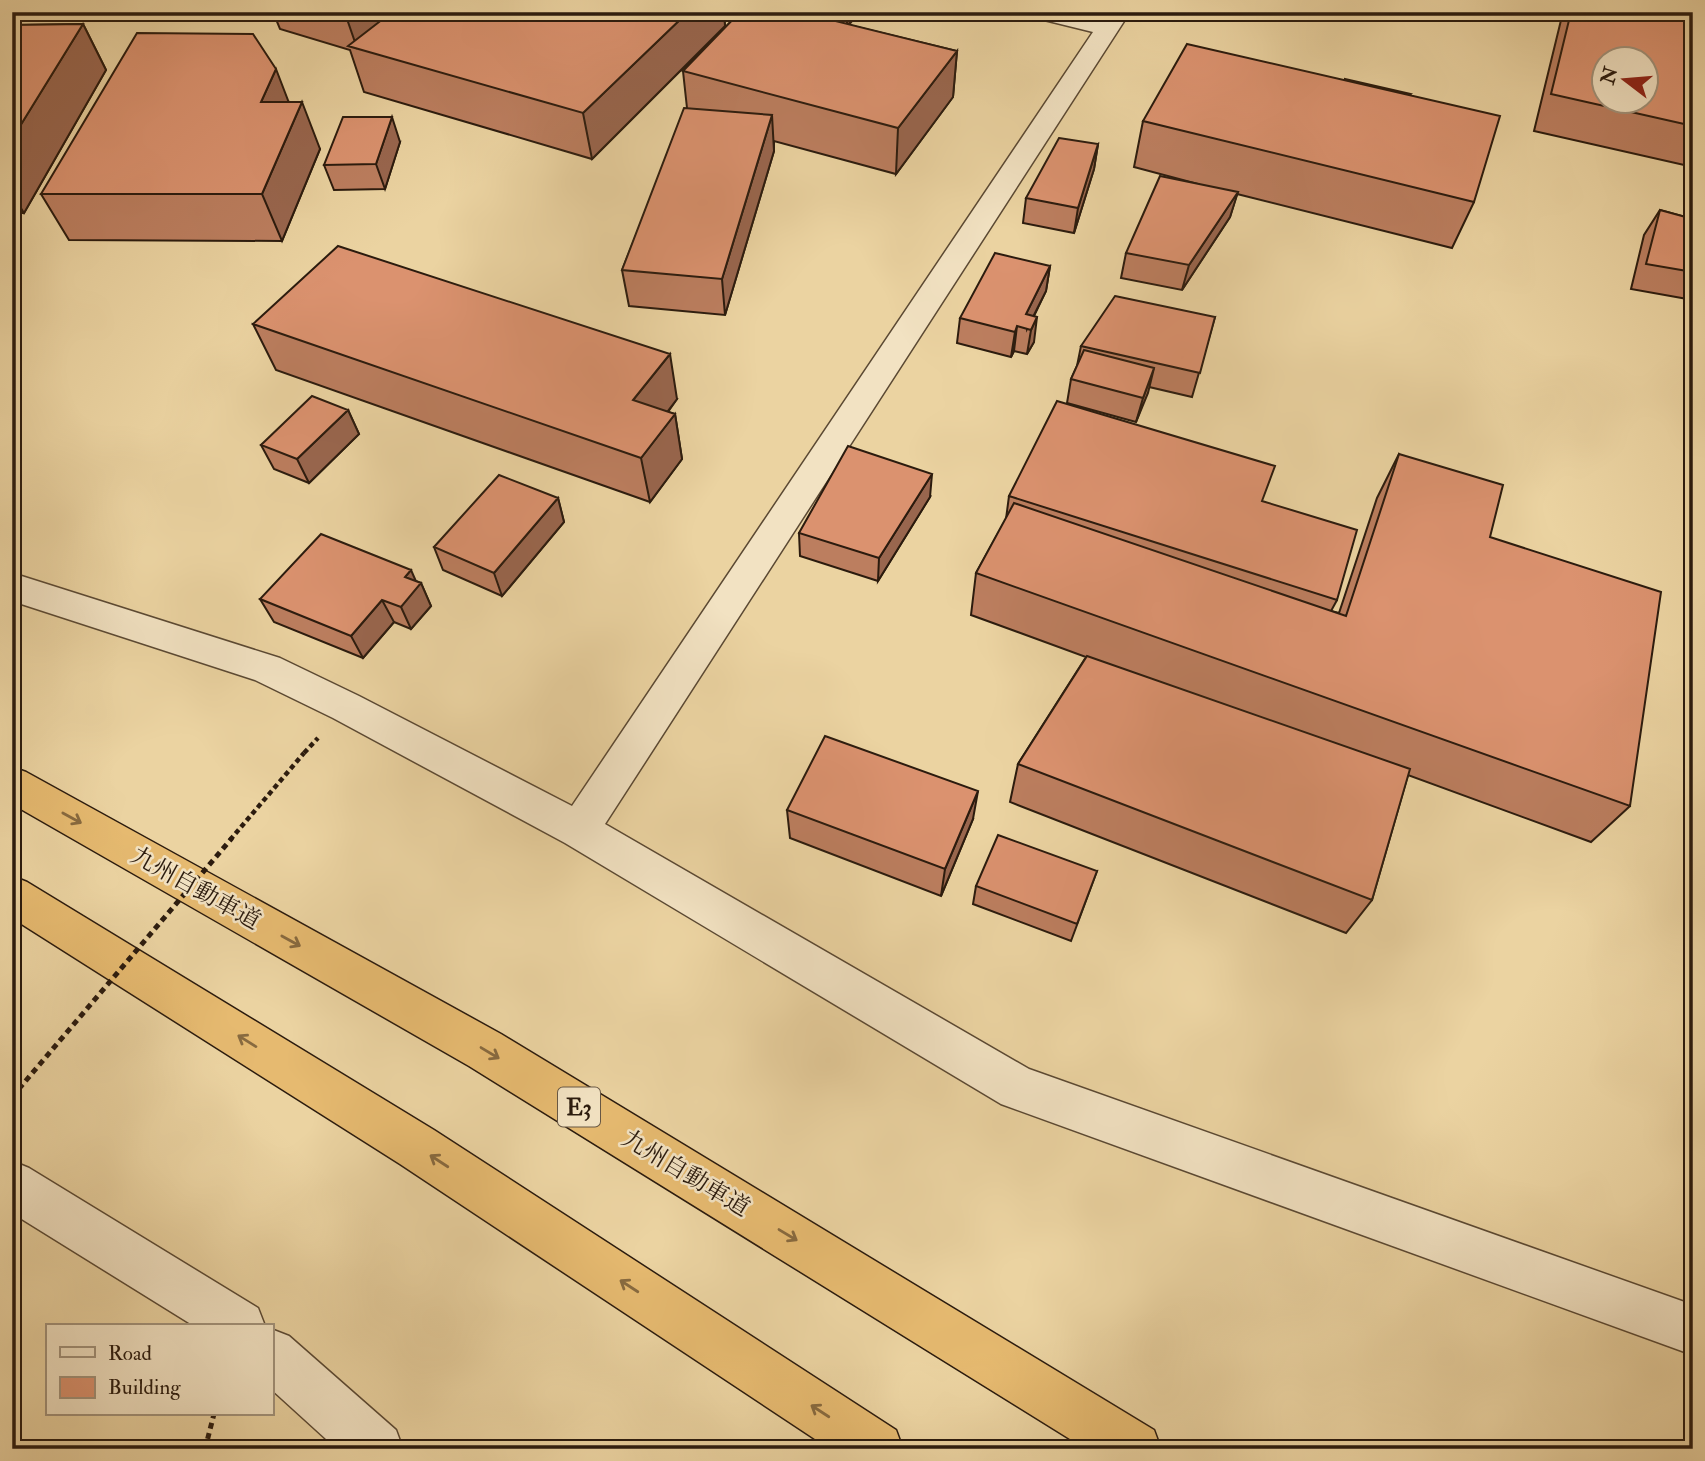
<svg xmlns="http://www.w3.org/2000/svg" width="1705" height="1461" font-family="'IM FELL Double Pica','Noto Serif JP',serif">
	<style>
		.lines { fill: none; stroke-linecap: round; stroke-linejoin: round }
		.minor-casing { stroke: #5b4933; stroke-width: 3 }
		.highway-casing { stroke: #2b1b0e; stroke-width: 3 }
		.path-far1 { stroke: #2b1b0e; stroke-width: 4.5; stroke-dasharray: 5 3.5; stroke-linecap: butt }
		.path { stroke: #2b1b0e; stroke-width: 5; stroke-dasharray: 6 4.5; stroke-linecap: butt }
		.minor { fill: #f2e2c2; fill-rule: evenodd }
		.highway { fill: #e6ba70; fill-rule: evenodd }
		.path-bridge-far1 { stroke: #2b1b0e; stroke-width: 4.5; stroke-dasharray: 5 3.5; stroke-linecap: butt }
		.path-bridge { stroke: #2b1b0e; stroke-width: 5; stroke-dasharray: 6 4.5; stroke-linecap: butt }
		.wall { fill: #bc7e5f; stroke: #2b1b0e; stroke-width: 2 }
		.shaded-wall { fill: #99664e; stroke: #2b1b0e; stroke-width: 2 }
		.building { fill: #db926f; stroke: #2b1b0e; stroke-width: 2; fill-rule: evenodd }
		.oneway { stroke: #886a3f }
		.labels { text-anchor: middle; stroke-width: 5; stroke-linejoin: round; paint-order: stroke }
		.shield { fill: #f2e2c2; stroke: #675744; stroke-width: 2 }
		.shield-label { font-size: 23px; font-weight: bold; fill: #2b1b0e }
		.street-label { font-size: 24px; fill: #2b1b0e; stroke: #f2e2c2 }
	</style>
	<rect width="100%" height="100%" fill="#ebd3a1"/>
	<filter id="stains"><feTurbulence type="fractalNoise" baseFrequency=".00286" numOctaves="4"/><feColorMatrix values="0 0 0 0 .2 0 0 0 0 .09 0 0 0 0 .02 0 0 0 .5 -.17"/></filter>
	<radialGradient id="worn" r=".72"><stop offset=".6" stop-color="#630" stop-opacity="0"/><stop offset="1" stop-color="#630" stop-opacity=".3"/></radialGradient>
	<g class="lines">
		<g class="minor-casing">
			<path id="minor" d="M1028,12h43l30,7 5,-7h24l-525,812 424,245 664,236v50l-692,-251 -436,-261 -232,-125 -78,-38 -243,-79v-28l268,85 79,38 213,110 521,-774 -61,-15z
				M12,1161l17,7 229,140 7,18h-71l-182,-113z
				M271,1329l18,7 107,94 7,19h-66l-66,-60z"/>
		</g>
		<g class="highway-casing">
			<path id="highway" d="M12,767l14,5 475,262 653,396 7,19h-75l-617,-383 -457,-262z
				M12,876l15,6 407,248 462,300 7,19h-73l-430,-285 -388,-246z"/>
		</g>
		<path class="path-far1" d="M304,753l14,-15"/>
		<path class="path" d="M205,1449l9,-35"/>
		<use href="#minor" class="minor"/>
		<use href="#highway" class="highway"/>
		<path class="path-bridge-far1" d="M230,840l74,-87"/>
		<path class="path-bridge" d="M12,1097l220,-259"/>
	</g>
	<path class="wall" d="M273,12h451l1,14 -133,133 -228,-67 -14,-42 -70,-21z
		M740,12h119l-10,13 108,26 -4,46 -57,77 -122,-33v10l-49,164 -96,-9 -7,-36 65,-162 -4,-37z
		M1563,12h130v155l-159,-36z
		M83,24l23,46 -82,143h-12v-188z
		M1410,95l64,107 -22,46 -215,-54 -7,23 -48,73 -61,-12 5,-25 72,-69 -64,-17 9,-46z
		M289,102l31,47 -38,92 -213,-1 -28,-46z
		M400,142l-15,47 -51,1 -10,-25z
		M1098,144l-4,25 -20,64 -51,-10 3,-25z
		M1660,210l33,9v81l-62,-11 13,-54z
		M1050,266l-4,25 -12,25v26l-7,12 -13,-3 -3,6 -54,-14 3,-25z
		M1215,317l-23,80 -43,-10 -13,35 -69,-19 4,-24 6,-13 4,-20z
		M253,324l424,75 -9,13 7,2 7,45 -32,43 -374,-132z
		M348,410l11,24 -50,49 -35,-14 -13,-24z
		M1399,454l91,83 140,269 -39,36 -183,-67 -36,125 -26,33 -336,-131 8,-38 68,-107 -115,-42 5,-42 30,-54 3,-23 253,5 75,99 -6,11 8,2 38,-115z
		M930,497l-52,84 -78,-25 -1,-23z
		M558,498l6,24 -62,74 -59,-26 -9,-23z
		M416,581l5,2 10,23 -20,23 -17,-7 -31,36 -89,-36 -14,-23z
		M787,810l186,9 -32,77 -151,-58z
		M1097,871l-26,70 -98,-37 3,-18z"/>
	<path class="shaded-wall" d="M351,12h58l-52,36 -11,-32z
		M688,12h36l1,14 -133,133 -9,-46z
		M828,12h3l1,43 -9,-37z
		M847,12h12l-12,14z
		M83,24l23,46 -82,143 -12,-19v-55z
		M957,51l-4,46 -57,77 2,-46z
		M276,69l18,47 -33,-14z
		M302,102l18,47 -38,92 -20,-47z
		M772,115l2,36 -49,164 -3,-36z
		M392,117l8,25 -15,47 -9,-25z
		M1098,144l-4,25 -20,64 4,-25z
		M1238,192l-8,25 -48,73 7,-25z
		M1050,266l-4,25 -19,38 -1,-15z
		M1037,317l-3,25 -7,12 4,-24z
		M1017,326l-3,25 -3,6 4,-25z
		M670,354l7,45 -35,46 -9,-45z
		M1154,368l-6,25 -12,29 7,-24z
		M348,410l11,24 -50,49 -12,-24z
		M675,414l7,45 -32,43 -9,-44z
		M932,474l-2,23 -52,84 1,-23z
		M558,498l6,24 -62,74 -8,-23z
		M411,570l7,16 3,-3 10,23 -20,23 -10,-22 4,-30z
		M382,600l12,22 -31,36 -12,-22z
		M978,791l-5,28 -32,77 4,-27z"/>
	<path class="building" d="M333,12h18l-5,4z
		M392,12h296l-105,101 -235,-67z
		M740,12h88l-5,6 134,33 -59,77 -215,-57z
		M1571,12h122v114l-142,-32zM1604,60h42v42h-42z
		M83,24l-71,115v-114z
		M137,33l116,1 23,35 -15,33h41l-40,92h-221z
		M1187,44l313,72 -26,86 -331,-81z
		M1345,79l66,15 -1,1 -65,-15z
		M684,108l88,7 -50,164 -100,-9z
		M343,117h49l-16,47 -52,1z
		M1059,138l39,6 -20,64 -52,-10z
		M1160,176l78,16 -49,73 -63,-12z
		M1660,210l33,9v53l-47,-8z
		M338,246l332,108 -37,46 42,14 -34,44 -388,-134z
		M995,253l55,13 -24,48 11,3 -6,13 -14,-4 -2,6 -55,-14z
		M1115,296l100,21 -15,56 -119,-27z
		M1084,350l70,18 -11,30 -72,-19z
		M312,396l36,14 -51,49 -36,-14z
		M1057,401l218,65 -13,35 95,29 -20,70 -328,-104z
		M848,446l84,28 -53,84 -80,-25z
		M1399,454l104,31 -13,52 171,55 -31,214 -654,-233 38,-70 332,113z
		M499,475l59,23 -64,75 -60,-26z
		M321,534l90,36 -6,7 16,6 -20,24 -19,-7 -31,36 -91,-37z
		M1087,656l323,113 -38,131 -354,-136z
		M825,736l153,55 -33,78 -158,-59z
		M998,835l99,36 -20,53 -101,-38z"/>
	<defs><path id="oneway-shaft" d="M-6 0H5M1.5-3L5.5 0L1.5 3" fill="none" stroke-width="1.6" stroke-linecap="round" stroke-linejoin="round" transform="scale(1.75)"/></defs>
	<g class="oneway">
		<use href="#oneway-shaft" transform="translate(72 818) rotate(29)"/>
		<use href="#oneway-shaft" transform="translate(291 941) rotate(29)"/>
		<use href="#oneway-shaft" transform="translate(247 1041) rotate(-148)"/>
		<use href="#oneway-shaft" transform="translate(490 1053) rotate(31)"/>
		<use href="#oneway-shaft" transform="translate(439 1161) rotate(-147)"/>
		<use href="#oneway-shaft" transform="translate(788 1235) rotate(31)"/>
		<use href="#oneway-shaft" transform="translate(629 1286) rotate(-147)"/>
		<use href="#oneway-shaft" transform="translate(820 1411) rotate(-147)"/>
	</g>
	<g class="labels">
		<rect class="shield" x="558" y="1087.5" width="42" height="39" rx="5"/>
		<g class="shield-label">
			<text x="579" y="1115">E3</text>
		</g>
		<g class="street-label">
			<text transform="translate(196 888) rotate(29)" y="8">九州自動車道</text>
			<text transform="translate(686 1173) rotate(31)" y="8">九州自動車道</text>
		</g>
	</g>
	<rect width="1705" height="1461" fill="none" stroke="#ebd3a1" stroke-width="42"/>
	<rect x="14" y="14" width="1677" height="1433" fill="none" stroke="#2b1b0e" stroke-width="3.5"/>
	<rect x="21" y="21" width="1663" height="1419" fill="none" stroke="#2b1b0e" stroke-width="2"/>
	<rect x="46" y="1324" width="228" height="91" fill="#f2e2c2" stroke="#a2927a" stroke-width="2"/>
	<rect x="60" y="1347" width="35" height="10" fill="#f2e2c2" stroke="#a2927a" stroke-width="2"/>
	<text x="108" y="1360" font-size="21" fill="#2b1b0e">Road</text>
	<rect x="60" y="1377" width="35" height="21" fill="#db926f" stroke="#a2927a" stroke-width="2"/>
	<text x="108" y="1394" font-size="21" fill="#2b1b0e">Building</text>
	<g transform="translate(1625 80) rotate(286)"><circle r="33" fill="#f2e2c2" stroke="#a2927a" stroke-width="2"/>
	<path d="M0-5L12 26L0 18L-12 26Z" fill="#8f2418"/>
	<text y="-10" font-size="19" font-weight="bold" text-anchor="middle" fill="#2b1b0e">N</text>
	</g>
	<rect width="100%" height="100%" filter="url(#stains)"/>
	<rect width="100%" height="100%" fill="url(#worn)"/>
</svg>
